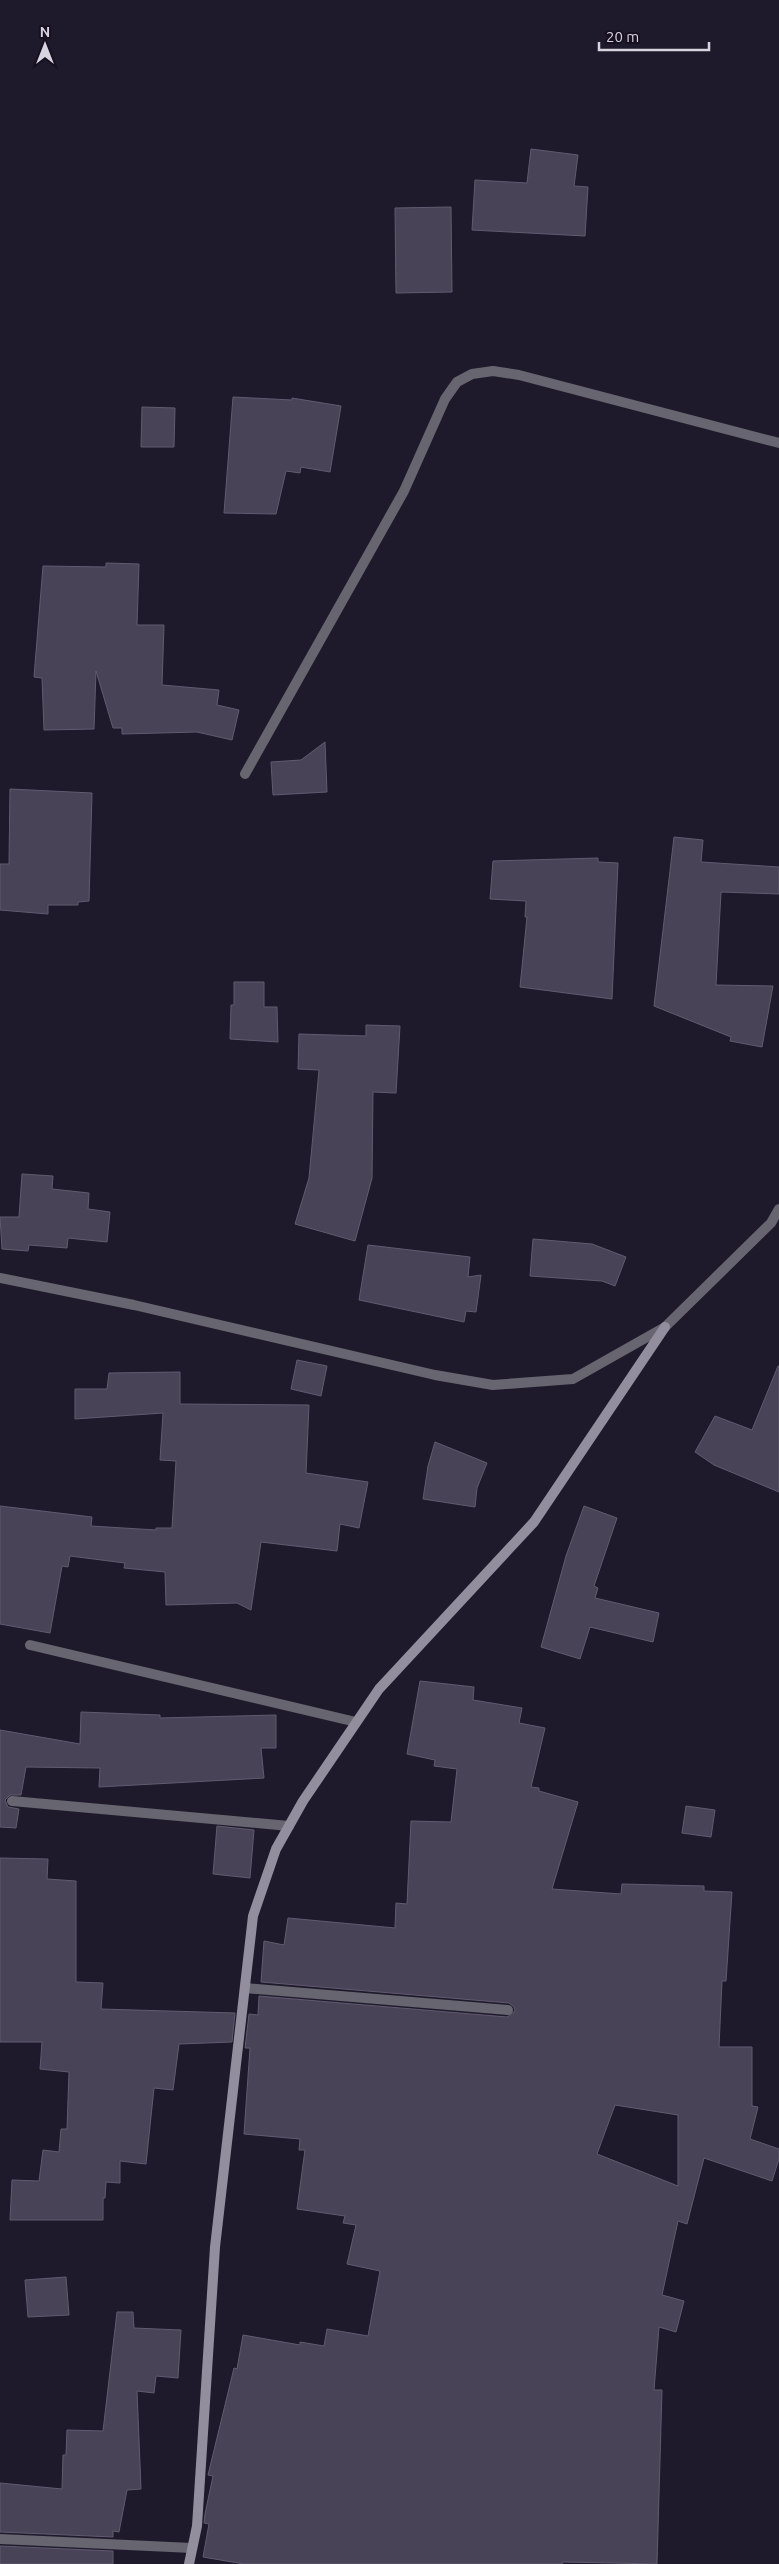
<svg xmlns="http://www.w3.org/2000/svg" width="779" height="2564" font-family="Ubuntu,sans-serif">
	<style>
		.building { fill: #484357; stroke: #615b71; fill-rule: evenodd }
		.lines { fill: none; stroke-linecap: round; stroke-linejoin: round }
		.street { stroke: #67656f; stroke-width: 10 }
		.secondary { stroke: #928e9e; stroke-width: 10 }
	</style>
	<rect width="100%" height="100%" fill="#1f1a2b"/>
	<path class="building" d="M531,149l47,6 -4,31 14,1 -3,49 -113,-6 3,-50 52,3z
		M451,207l1,85 -56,1 -1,-85z
		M233,397l59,3v-2l49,8 -11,66 -29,-5 -1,6 -14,-2 -10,43 -52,-1z
		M142,407l33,1 -1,39h-33z
		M106,563l33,1 -2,61h27l-2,60 57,5 -2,15 22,5 -7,30 -35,-8 -75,2v-6h-9l-17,-57 -2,58 -50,1 -2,-52 -8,-1 9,-111 63,1z
		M325,742l2,50 -54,3 -2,-33 30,-2z
		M10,789l82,4 -3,108 -11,1v3h-30v9l-48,-4v-46h9z
		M674,837l29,3 -2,22 78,5v27l-58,-2 -5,93 57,1 -11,61 -32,-6 1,-4 -77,-31z
		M598,858v4l20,1 -6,136 -92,-12 7,-70h-2l1,-16 -36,-2 3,-38z
		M234,982h30v25h13l1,35 -48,-3 1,-34h3z
		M366,1025l34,1 -4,67 -23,-1 -1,86 -17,63 -60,-17 14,-46 10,-108 -21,-1 1,-35 67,2z
		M22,1174l31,2 -1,13 37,4 -1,16 22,3 -3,30 -39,-4 -1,10 -38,-3 -1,6 -26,-2 -2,-32h19z
		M533,1239l59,5 34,13 -11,29 -13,-5 -72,-5z
		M368,1245l102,12 -2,20 13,-2 -5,37 -10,-1 -2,11 -105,-22z
		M297,1360l30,6 -6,30 -30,-7z
		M778,1366h1v126l-65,-27 -19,-13 20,-36 37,14z
		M180,1372v32l129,1 -3,68 62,9 -9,46 -19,-4 -3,27 -76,-9 -10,68 -14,-7 -71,2 -1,-33 -41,-4 1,-5 -55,-7 -2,11 -6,-1 -12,67 -50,-9v-118l92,11 -1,9 65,4v-2h16l4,-67 -16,-1 3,-47 -88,6v-30h32l2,-16z
		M435,1442l52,21 -10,25 -2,19 -52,-8 5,-33z
		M584,1506l33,12 -23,68 4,2 -3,10 64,15 -6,29 -63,-15 -10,32 -39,-12 25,-91z
		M420,1681l54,6 -1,13 49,8 -3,15 26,5 -14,59 8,1v3l39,11 -26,87 69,5 1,-10 82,2v5l28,1 -6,89h-4l-3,66h33v59l6,1 -8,32 29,10v10l-7,22 -68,-23 -17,66 -9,-3 -16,74 22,6 -8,31 -17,-5 -5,63h8l-5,174 -94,-2 -1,2h-318l-41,-7 6,-33 -5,-1 1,-9 8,-38 -5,-1 26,-107 3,1 6,-34 57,10v-3l24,4 3,-17 41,7 12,-65 -33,-7 9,-39 -13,-2 2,-7 -48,-7 8,-59h-6l1,-11 -56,-5 6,-86h-5l4,-34 9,1 1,-19 248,21 8,-6 -1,-4 -5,-4 -248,-21 3,-41 20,4 4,-27 107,10 1,-25 11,1 4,-83 40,1 6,-53 -23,-3 1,-6 -28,-6zM615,2105l63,10v71l-81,-32z
		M81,1712l79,3v3l116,-3v33h-15l3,30 -165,9 1,-19 -74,-1 -5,28h-11l-5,5 3,7 11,2 -3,19 -16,-1v-97l80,14z
		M686,1806l29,4 -4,27 -29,-4z
		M217,1826l37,4 -4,48 -37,-4z
		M0,1858l48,1 -1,20 29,2v101l27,1 -2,26 134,4 -3,29 -53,2 -6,46 -19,-2 -8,76 -26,-3v22l-14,-1 -1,16h-2v22h-93l2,-40 27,1 4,-31 16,2 2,-23h6l2,-57 -29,-3 2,-27h-42z
		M66,2277l3,38 -41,2 -3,-37z
		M117,2312h16l1,16 47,2 -3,48 -22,-2 -2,17 -17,-2 4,98 -14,1 -8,42 -6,-1v6l-113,-5v-49l62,6 1,-34h3l1,-25 36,1z
		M0,2546l113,5v13h-113z"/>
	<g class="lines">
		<path class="street" d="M245,774l159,-283 41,-92 12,-17 15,-8 21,-3 26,4 260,68
			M0,1278l134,27 301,70 58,10 80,-6 92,-52 106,-104 8,-14
			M30,1645l326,77
			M12,1801l277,25
			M245,1988l263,22
			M0,2539l192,9"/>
		<path class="secondary" d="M189,2564l8,-38 18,-279 38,-331 23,-67 27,-48 76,-112 155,-167 131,-195"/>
	</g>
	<g transform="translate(45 45)" stroke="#161021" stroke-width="4" paint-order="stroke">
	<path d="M0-4L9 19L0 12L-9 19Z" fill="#d7d4e0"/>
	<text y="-8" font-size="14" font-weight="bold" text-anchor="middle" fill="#d7d4e0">N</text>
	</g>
	<path d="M599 42v8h110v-8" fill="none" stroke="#d7d4e0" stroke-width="2.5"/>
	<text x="606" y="42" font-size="15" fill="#d7d4e0" stroke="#161021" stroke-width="4" paint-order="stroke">20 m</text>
</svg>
